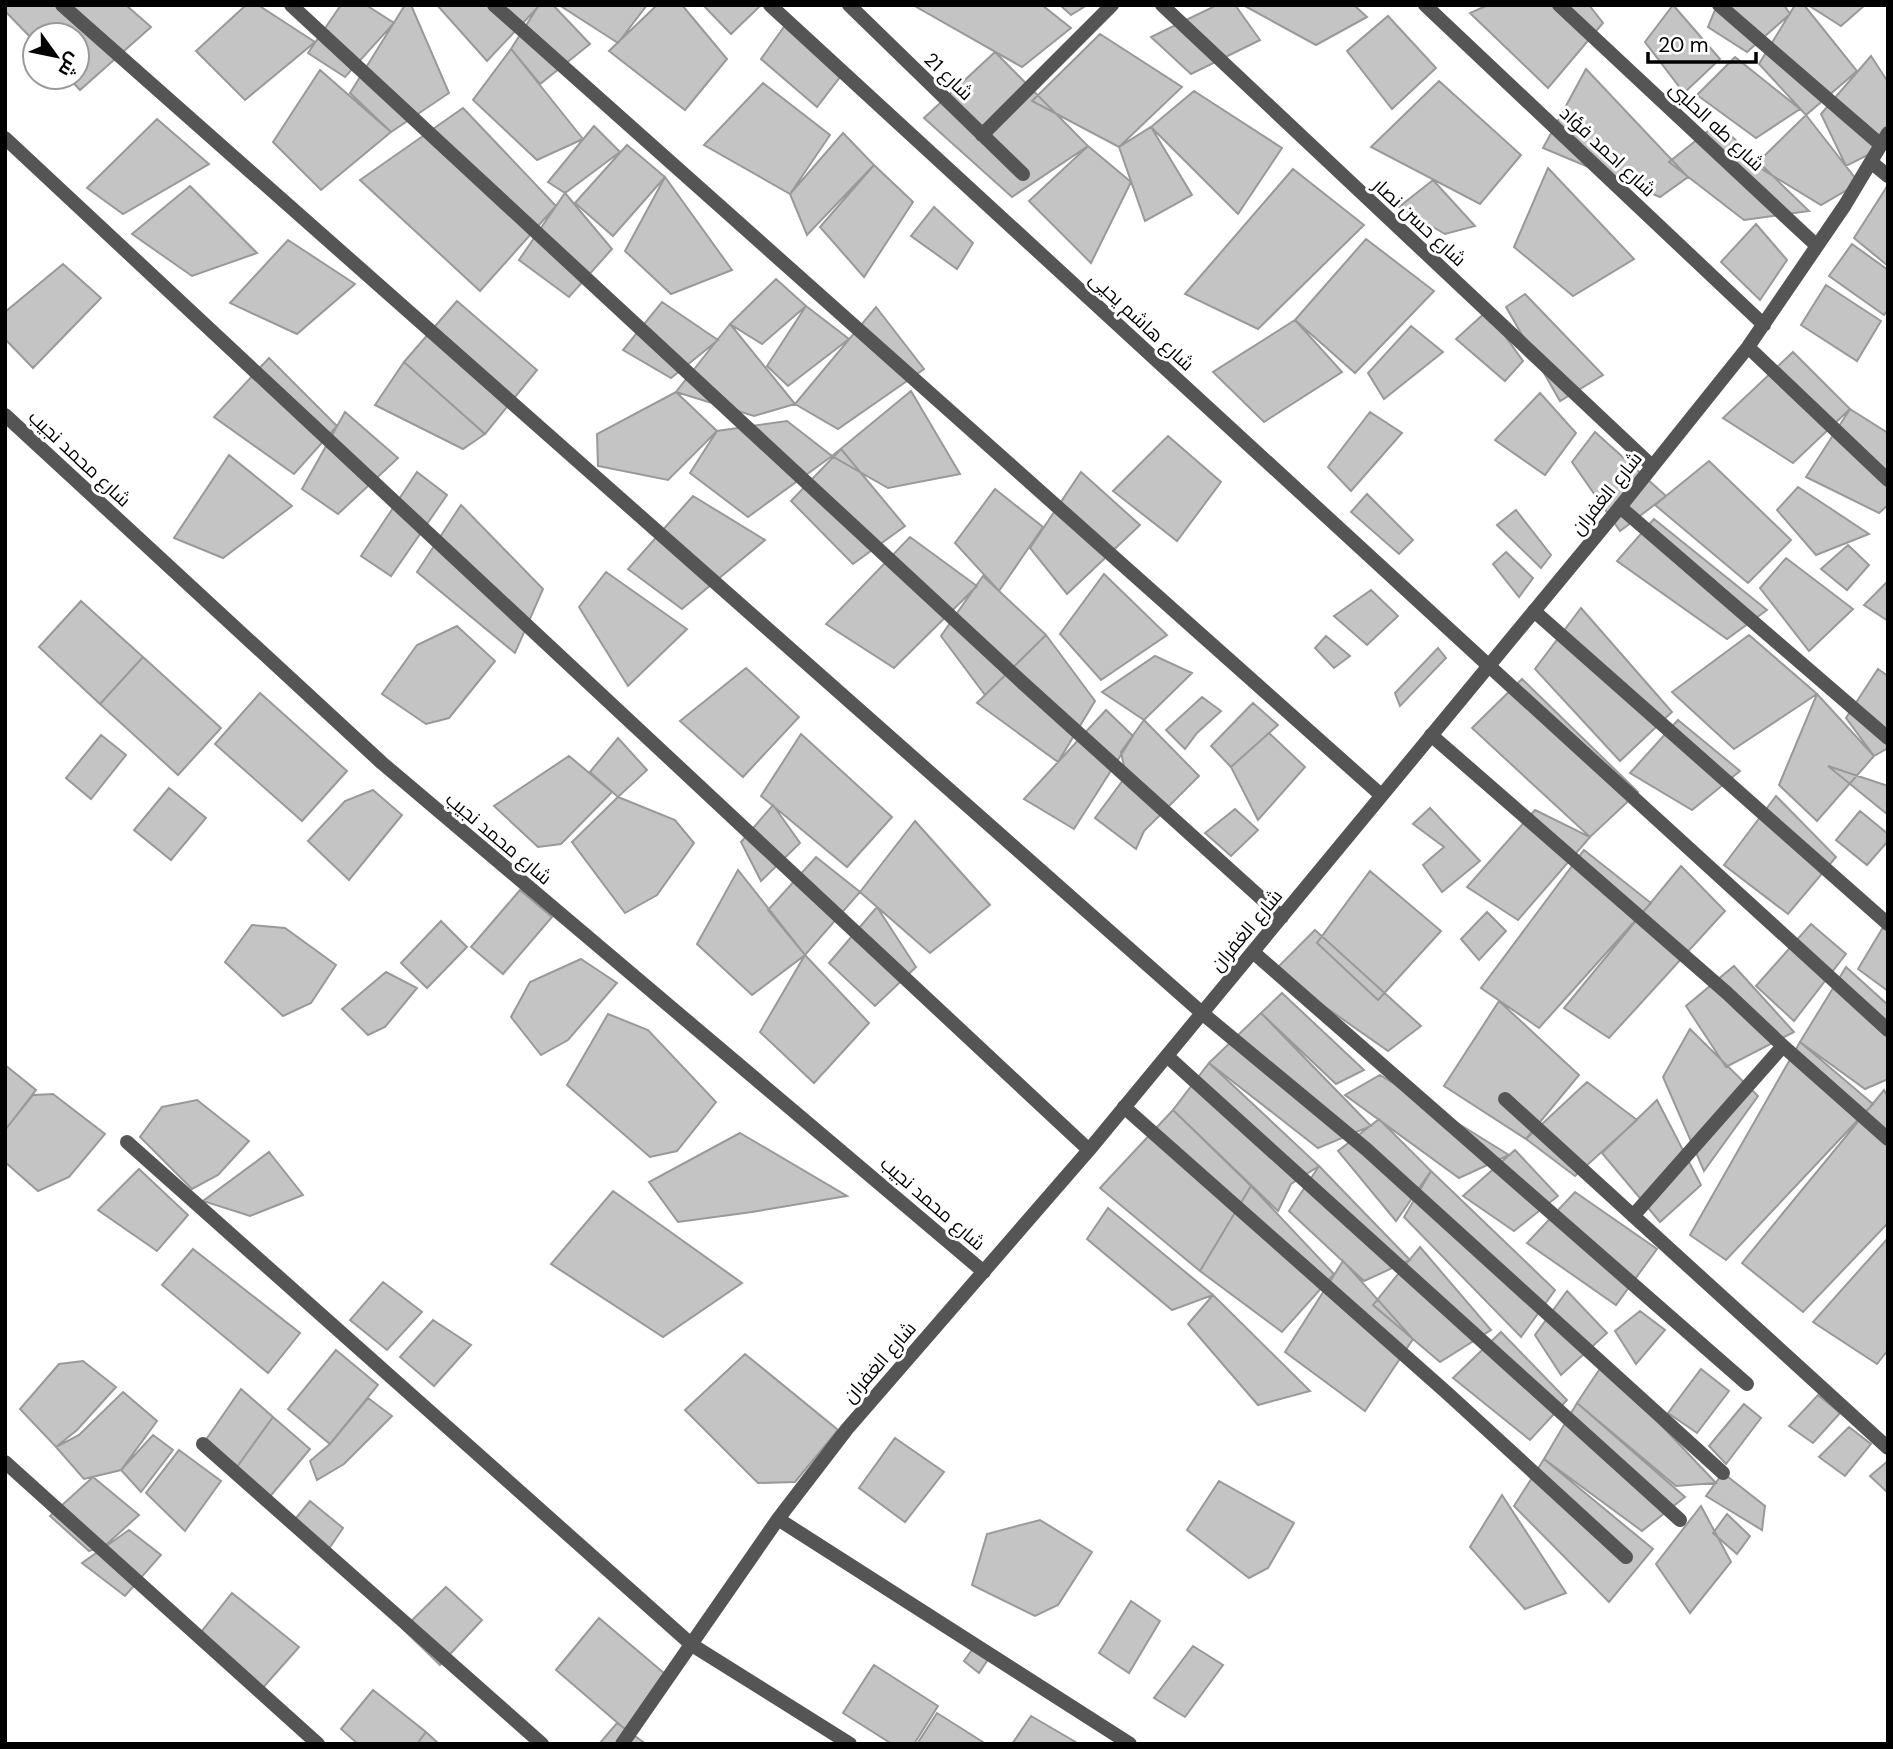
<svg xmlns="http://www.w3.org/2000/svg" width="1893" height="1749" font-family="'DM Sans',Cairo,sans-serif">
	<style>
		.building { fill: #c4c4c4; stroke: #999; stroke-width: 2 }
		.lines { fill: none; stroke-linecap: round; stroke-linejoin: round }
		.service { stroke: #555; stroke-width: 14 }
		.minor { stroke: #555; stroke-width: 14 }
		.labels { text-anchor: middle; stroke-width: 6; stroke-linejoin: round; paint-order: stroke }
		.street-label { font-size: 19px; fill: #000; stroke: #fff }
	</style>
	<rect width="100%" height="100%" fill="#fff"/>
	<path class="building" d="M5,5h121l25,22 -71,63 -12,-13h9v-42h-42v7l-30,-31z
		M246,5h12l57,37 -70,58 -49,-49z
		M341,5h25l28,18 -49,54 -37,-24z
		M405,5h6l38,88 -58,39 -41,-39z
		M437,5h100l1,2 -51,54z
		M539,5h14l37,39 -50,40 -29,-35z
		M559,5h88l-29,38z
		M657,5h25l45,54 -42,51 -76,-59z
		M703,5h56l1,1 -29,28z
		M913,5h129l29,23 -49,39z
		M1060,5h27l-16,10z
		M1217,5h18l25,35 -69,34 -40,-37z
		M1243,5h111l13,12 -51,28z
		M1488,5h101l14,18 -55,65 -78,-75z
		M1673,5l47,54 -36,34 -39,-51z
		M1717,5h67l6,9 -43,38 -39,-25z
		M1795,5h9l53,66 -51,44 -47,-51z
		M1808,5h57l-24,21z
		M1388,16l48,52 -44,41 -45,-58z
		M786,24l54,53 -23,30 -56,-48z
		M1100,34l82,53 -63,60 -87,-46z
		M511,49l72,90 -46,21 -64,-60z
		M995,52l93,94 -76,51 -88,-79z
		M1871,56l17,26v63l-42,21 -25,-52z
		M1735,57l65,52 -44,29 -59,-43z
		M1586,69l102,108 -28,20 -117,-49z
		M320,70l71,62 -70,58 -48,-48z
		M1439,81l82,74 -41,49 -109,-57z
		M763,83l67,52 -40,59 -86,-49z
		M1194,91l88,57 -44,66 -87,-87z
		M463,108l93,98 -76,85 -120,-111z
		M1806,115l53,68 -38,22 -66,-40z
		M157,119l52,45 -86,50 -36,-26z
		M1718,123l91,88 -65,9 -75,-58z
		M594,126l26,26 -55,41 -17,-11z
		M1151,127l41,68 -47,26 -26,-74z
		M843,133l31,32 -67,70 -17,-41z
		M627,145l38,32 -52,59 -38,-33z
		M1088,146l43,36 -40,81 -62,-62z
		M874,165l39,37 -49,75 -44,-50z
		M1548,168l86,91 -61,37 -59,-49z
		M1293,169l71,56 -106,104 -73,-35z
		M665,177l67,93 -61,24 -46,-43z
		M1433,180l42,46 -30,8 -46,-27z
		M1888,185v81l-34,-28z
		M190,186l67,67 -65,23 -60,-42z
		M565,193l47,56 -43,48 -50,-37z
		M934,207l39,36 -16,26 -46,-33z
		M1756,224l31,36 -27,40 -39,-38z
		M1366,239l68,52 -79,82 -60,-53z
		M288,240l67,44 -58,50 -67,-31z
		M1852,244l36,26v40l-4,5 -55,-39z
		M63,264l38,34 -68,70 -28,-29v-27z
		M776,279l30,27 -44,38 -32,-20z
		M1826,285l55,36 -24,40 -56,-36z
		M1525,294l78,81 -43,26 -54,-94z
		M457,301l80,69 -52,64 -81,-72z
		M662,302l56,38 -47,38 -48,-28z
		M806,306l43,33 -61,47 -21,-20z
		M876,307l48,62 -86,60 -43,-25z
		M1487,311l36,50 -18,20 -49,-42z
		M1295,320l47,52 -78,50 -51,-50z
		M730,324l65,80 -41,12 -78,-24z
		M1411,326l32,26 -59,47 -16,-26z
		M1793,352l57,57 -57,54 -70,-45z
		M269,358l68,68 -43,48 -80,-57z
		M404,362l81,72 -22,15 -88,-44z
		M911,391l49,83 -72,14 -56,-32z
		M676,392l41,39 -49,49 -70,-14 -1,-32z
		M1540,393l36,40 -31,42 -50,-35z
		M1850,409l38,24v72l-9,8 -73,-36z
		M345,412l53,46 -60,56 -36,-25z
		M1370,412l32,21 -51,58 -23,-24z
		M787,421l45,35 -84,61 -58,-44 27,-42z
		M1595,432l71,64 -46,35 -48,-69z
		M1168,436l53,46 -44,59 -64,-50z
		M841,449l64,77 -52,38 -62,-63z
		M229,455l63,51 -69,52 -49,-20z
		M1709,461l82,79 -43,43 -93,-78z
		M417,472l30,23 -56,81 -30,-20z
		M1081,472l59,53 -73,69 -37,-46z
		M1798,487l71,47 -53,21 -39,-45z
		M995,489l48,38 -44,64 -44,-48z
		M1367,494l46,46 -14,14 -48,-42z
		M693,496l72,44 -83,69 -54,-40z
		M461,505l82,84 -28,64 -98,-81z
		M1516,510l35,45 -10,13 -44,-43z
		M1654,519l113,91 -40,29 -110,-78z
		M910,537l67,49 -83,82 -68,-44z
		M1848,545l21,20 -22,25 -26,-21z
		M1506,552l27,26 -14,19 -26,-33z
		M1786,558l67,51 -44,42 -49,-63z
		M606,572l81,57 -59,57 -49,-79z
		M1104,574l63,61 -66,45 -41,-46z
		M983,576l63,59 -61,60 -44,-59z
		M1888,581v40l-24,-16z
		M1371,590l27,26 -31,29 -33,-29z
		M81,601l62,56 -43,47 -61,-57z
		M1581,608l91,104 -52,49 -85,-92z
		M457,626l38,35 -46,57 -23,6 -44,-30 35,-49z
		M1046,635l49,66 -37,61 -81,-59z
		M1749,635l68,59 -83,55 -62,-57z
		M1326,636l24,20 -16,12 -19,-20z
		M1438,648l8,10 -46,48 -5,-13z
		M1155,656l37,17 -48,47 -42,-28z
		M143,657l78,71 -43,47 -78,-71z
		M746,668l53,49 -56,60 -63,-56z
		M1878,669l10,7v72l-14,8 -28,-38z
		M1522,679l116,113 -48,45 -118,-109z
		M260,693l87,78 -45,50 -87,-77z
		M1817,694l57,62 -57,65 -38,-36z
		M1202,697l19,14 -24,22 -12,16 -19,-19z
		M1253,703l25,22 -47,42 -20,-21z
		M1106,710l27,26 -59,93 -50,-30z
		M1144,720l55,56 -55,55 -8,18 -41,-31 31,-42 -5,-24z
		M1678,720l62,51 -48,39 -62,-37z
		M1269,733l36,34 -47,53 -27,-53z
		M801,734l91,83 -45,50 -86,-71z
		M101,735l25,20 -35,44 -25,-21z
		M618,738l29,32 -29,27 -28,-25z
		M569,756l43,36 -51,52 -23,3 -44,-41z
		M1828,766l60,20v29z
		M169,788l37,30 -35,42 -37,-30z
		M373,790l29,25 -53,65 -41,-39 37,-40z
		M1776,796l60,61 -48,57 -64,-49z
		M618,797l57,23 19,23 -37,52 -32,18 -53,-71z
		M773,805l27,38 -39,38 -20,-39z
		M1430,808l50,53 -38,31 -19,-27 21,-18 -31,-23z
		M1235,809l23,21 -27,26 -26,-23z
		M1535,810l55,27 -72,83 -51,-33z
		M1860,811l28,23v7l-21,24 -31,-25z
		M915,821l75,84 -60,48 -70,-61z
		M1584,850l67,53 -112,125 -58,-40z
		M816,857l44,35 -55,63 -37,-45z
		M1681,866l44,45 -116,127 -45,-30z
		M738,870l67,85 -53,40 -55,-51z
		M1370,871l71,60 -63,69 -61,-57z
		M520,890l32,27 -49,57 -32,-27z
		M877,907l39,60 -41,39 -46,-43z
		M1487,912l19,19 -27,29 -18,-21z
		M1888,919v72l-30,-22z
		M441,921l26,26 -40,41 -26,-25z
		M1811,924l35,30 -52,67 -38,-35z
		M252,925l33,3 51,37 -25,38 -28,13 -58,-54z
		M1315,930l106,96 -33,25 -114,-80z
		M805,955l64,68 -55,60 -54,-51z
		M581,959l36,24 -49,57 -27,15 -30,-38 19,-35z
		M1734,966l60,66 -68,35 -40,-61z
		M1846,967l42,38v74l-23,10 -65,-47z
		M386,972l31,16 -32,39 -17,8 -26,-26z
		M1282,993l82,77 -28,14 -75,-71z
		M1499,1001l80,74 -53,64 -82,-53z
		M1261,1013l110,113 -53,22 -109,-85z
		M608,1014l40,16 68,72 -39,49 -27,6 -83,-72z
		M1690,1029l68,67 -54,75 -41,-94z
		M1800,1042l73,62 -147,156 -36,-25z
		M1209,1063l110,103 -28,18 -13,27 -105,-101z
		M5,1065l31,25 -31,40z
		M1380,1075l129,80 -50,23 -114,-83z
		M1587,1082l50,38 -62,56 -49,-37z
		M1884,1090l4,7v126l-85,89 -61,-49z
		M53,1094l52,40 -36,43 -31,14 -33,-29v-32l28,-35z
		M197,1100l52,41 -31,34 -26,14 -52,-52 22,-30z
		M1657,1100l44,85 -41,37 -58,-69z
		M1173,1110l78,76 -51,85 -100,-83z
		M1379,1119l52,52 -35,50 -58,-70z
		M740,1133l107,63 -95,16 -74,10 -29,-40z
		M1515,1150l43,46 -44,35 -51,-35z
		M269,1152l34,43 -53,21 -47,-15z
		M1319,1166l91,94 -46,21 -75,-70z
		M139,1169l49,46 -31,36 -59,-41z
		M1431,1171l124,119 -34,47 -117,-120z
		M1251,1186l83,88 -52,58 -82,-61z
		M613,1191l129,92 -79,54 -112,-73z
		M1575,1192l82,57 -41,56 -89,-62z
		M1108,1208l105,87 -41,15 -85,-71z
		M1888,1238v112l-11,14 -64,-42z
		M1420,1247l71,83 -51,32 -67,-57z
		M193,1249l107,84 -32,40 -106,-88z
		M1343,1261l70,78 -48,72 -80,-59z
		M383,1282l39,30 -35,38 -37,-30z
		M1567,1291l40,42 -46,42 -26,-40z
		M1213,1295l97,96 -52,14 -70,-81z
		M1640,1311l25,19 -29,34 -21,-33z
		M433,1320l38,25 -37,41 -34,-29z
		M1501,1332l66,68 -37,40 -77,-62z
		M336,1350l42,35 -48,59 -42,-35z
		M745,1354l93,76 -43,52 -37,1 -73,-73z
		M83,1361l33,26 -39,43 -21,17 -36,-38 39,-45z
		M1603,1364l113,119 -40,3 -99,-83z
		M1701,1369l28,22 -32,42 -29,-20z
		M241,1389l32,28 -39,54 -31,-27z
		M123,1392l34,29 -36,49 -37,9 -28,-32 23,-12z
		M1818,1395l22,18 -27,30 -24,-17z
		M368,1398l24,18 -48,48 -27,16 -7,-19 20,-17z
		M1577,1403l108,94 -43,34 -98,-72z
		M1744,1404l17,14 -35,46 -17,-18z
		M273,1417l37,32 -43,51 -33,-29z
		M1849,1427l22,17 -26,32 -26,-19z
		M153,1435l20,15 -32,42 -20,-22z
		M895,1438l49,34 -39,50 -46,-34z
		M179,1450l42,31 -36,50 -39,-38z
		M1544,1459l109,90 -44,53 -95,-96z
		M1888,1461v32l-18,-17z
		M1723,1473l42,33 -3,24 -56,-34z
		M93,1477l46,38 -32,29 -18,7 -39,-35z
		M1219,1481l75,42 -26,45 -19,10 -62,-48z
		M1502,1495l64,98 -41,16 -55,-62z
		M310,1501l33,27 -17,25 -34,-30z
		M1701,1506l30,56 -41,51 -34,-49z
		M1727,1514l23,22 -13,18 -24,-21z
		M1040,1520l52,32 -34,53 -23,11 -63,-31 15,-51z
		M129,1530l32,25 -36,41 -43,-33z
		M446,1587l36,33 -42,45 -37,-36z
		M232,1593l67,54 -39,44 -62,-55z
		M1131,1601l29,20 -31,52 -30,-20z
		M599,1618l66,56 -39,56 -70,-60z
		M1193,1646l30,19 -38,52 -31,-19z
		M974,1647l15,11 -10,15 -15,-12z
		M874,1665l64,41 -24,38h-22l-49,-31z
		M373,1690l53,42 -9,12h-59l-17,-15z
		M937,1713l49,31h-69z
		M1031,1716l48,28h-67z
		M617,1723l29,21h-47z
		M426,1732l13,12h-22z"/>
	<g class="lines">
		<path class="service" d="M1620,507l268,231
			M1534,611l354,313
			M1488,665l400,365
			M1431,735l296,258 56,53 105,93
			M1253,952l494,432
			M1202,1013l164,136 357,324
			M1167,1056l513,464
			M1505,1099l383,349
			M1124,1107l322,285 180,165
			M1633,1216l150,-170"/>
		<path class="minor" d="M62,5l1140,1008
			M291,5l733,679 258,233
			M494,5l887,790
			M770,5l718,660
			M849,5l174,169
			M1162,5l490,461
			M1425,5l339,320
			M1559,5l258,241
			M1719,5l162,140
			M982,135l130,-130
			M5,138l1084,1012
			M1871,162l17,14
			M1748,347l140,133
			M5,415l377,348 602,509
			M127,1142l565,503 158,99
			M203,1444l339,300
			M5,1462l313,282
			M778,1519l352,225
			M622,1744l156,-225 69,-90 242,-279 531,-643 128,-160 97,-142 43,-72"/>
	</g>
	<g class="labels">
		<g class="street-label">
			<text transform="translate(949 76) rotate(44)" y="7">شارع 21</text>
			<text transform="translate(1717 126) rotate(43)" y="7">شارع طه الحلبى</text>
			<text transform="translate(1608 151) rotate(43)" y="7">شارع احمد فؤاد</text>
			<text transform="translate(1420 222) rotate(43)" y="7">شارع حسن نصار</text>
			<text transform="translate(1142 321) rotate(43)" y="7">شارع هاشم يحيى</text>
			<text transform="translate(80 458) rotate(43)" y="7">شارع محمد نجيب</text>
			<text transform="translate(1606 493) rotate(-51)" y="7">شارع الغفران</text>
			<text transform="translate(499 838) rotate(40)" y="7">شارع محمد نجيب</text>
			<text transform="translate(1246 930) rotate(-50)" y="7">شارع الغفران</text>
			<text transform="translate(933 1203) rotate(41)" y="7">شارع محمد نجيب</text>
			<text transform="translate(879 1362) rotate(-49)" y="7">شارع الغفران</text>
		</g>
	</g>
	<rect width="1893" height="1749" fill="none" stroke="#000000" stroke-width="14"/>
	<g transform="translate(56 56) rotate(123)"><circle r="33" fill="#ffffff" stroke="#999999" stroke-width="2"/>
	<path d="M0-5L12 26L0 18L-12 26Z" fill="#000000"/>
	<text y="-10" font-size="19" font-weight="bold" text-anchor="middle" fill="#000000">ش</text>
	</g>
	<path d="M1648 52v10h108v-10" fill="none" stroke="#000000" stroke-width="3.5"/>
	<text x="1658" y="52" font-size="21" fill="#000000" stroke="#ffffff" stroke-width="5" paint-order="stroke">20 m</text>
</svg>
